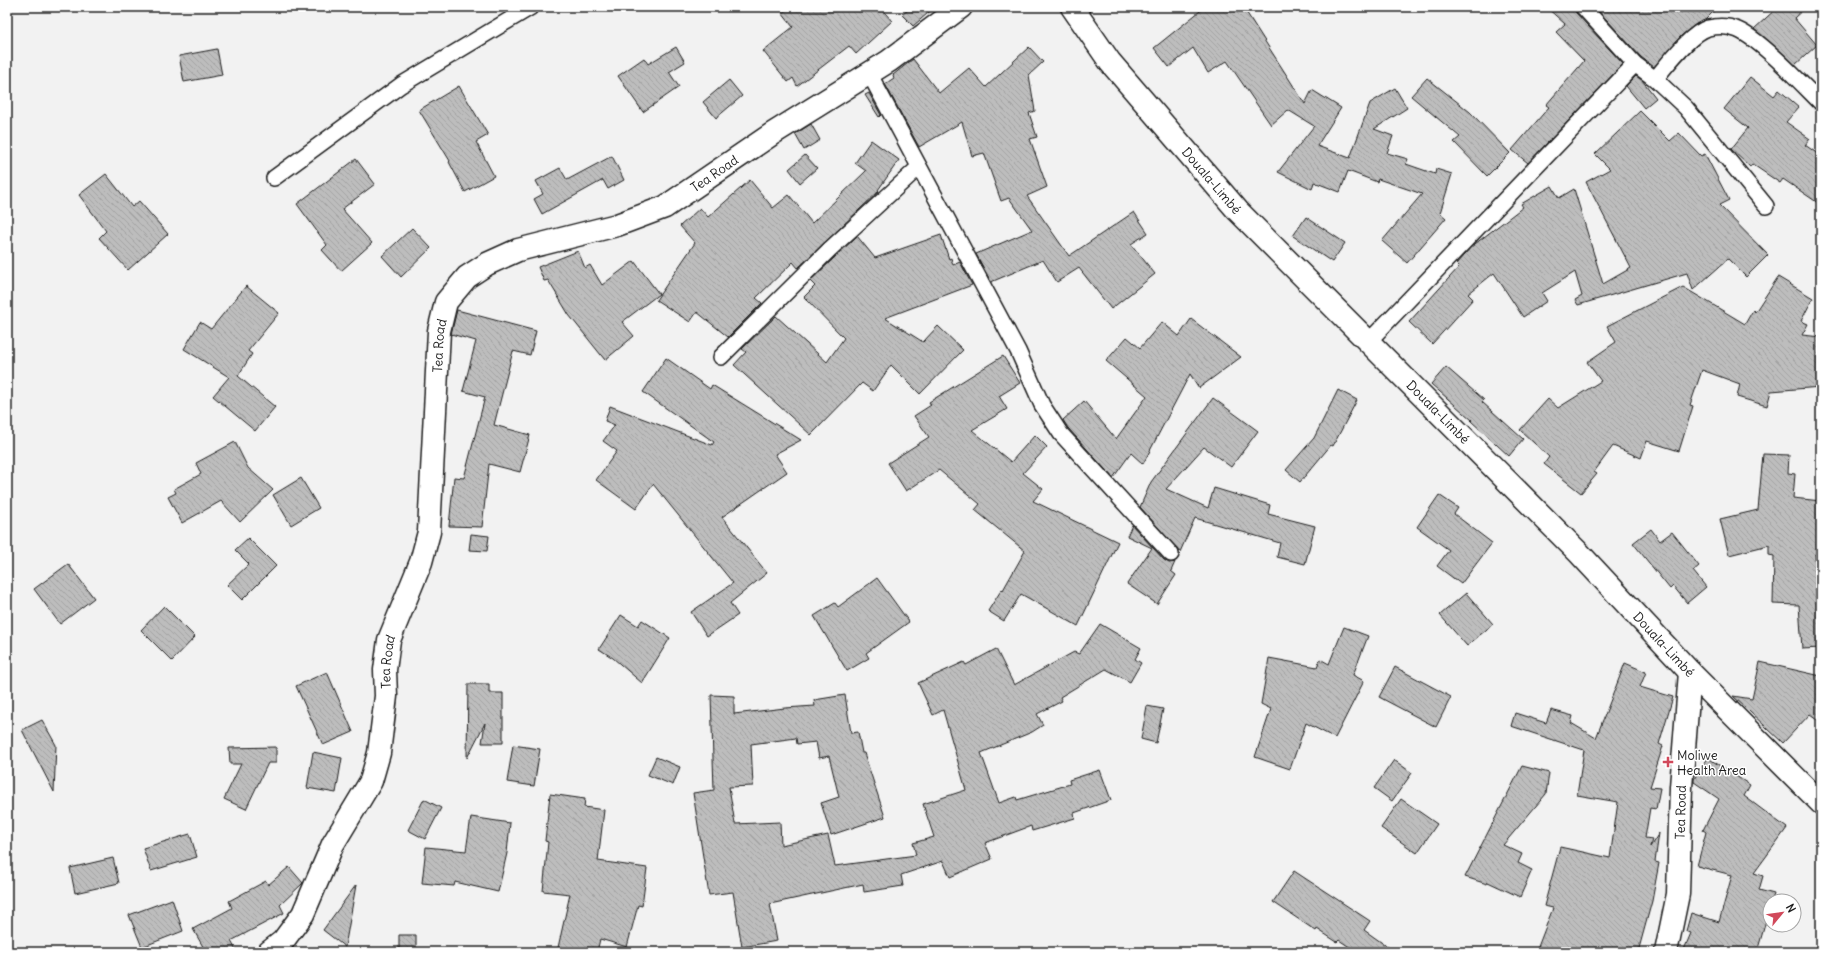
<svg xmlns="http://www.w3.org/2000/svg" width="1828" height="959" font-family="Delius,sans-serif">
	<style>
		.building { fill: url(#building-back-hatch); stroke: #1c1c1c }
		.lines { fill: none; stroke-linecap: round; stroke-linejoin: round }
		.minor-casing { stroke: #1c1c1c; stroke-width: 18 }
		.primary-casing { stroke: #1c1c1c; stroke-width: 25 }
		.trunk-casing { stroke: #1c1c1c; stroke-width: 25 }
		.minor { stroke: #fff; stroke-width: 15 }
		.primary { stroke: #fff; stroke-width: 22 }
		.trunk { stroke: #fff; stroke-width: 22 }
		.poi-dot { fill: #d1495b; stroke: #fff; stroke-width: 1.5 }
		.labels { text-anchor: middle; stroke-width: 3; stroke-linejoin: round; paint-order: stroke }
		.street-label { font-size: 13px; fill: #1c1c1c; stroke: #fff }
		.poi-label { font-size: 13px; fill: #1c1c1c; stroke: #fff; text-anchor: start }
	</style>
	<defs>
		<pattern id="building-back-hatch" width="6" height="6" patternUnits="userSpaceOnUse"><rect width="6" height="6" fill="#bdbdbd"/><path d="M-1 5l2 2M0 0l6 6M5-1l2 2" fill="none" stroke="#a2a2a2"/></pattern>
	</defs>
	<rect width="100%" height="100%" fill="#f2f2f2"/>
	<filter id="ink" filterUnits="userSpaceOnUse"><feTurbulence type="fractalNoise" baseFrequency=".025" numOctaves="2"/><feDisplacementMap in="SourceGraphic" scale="8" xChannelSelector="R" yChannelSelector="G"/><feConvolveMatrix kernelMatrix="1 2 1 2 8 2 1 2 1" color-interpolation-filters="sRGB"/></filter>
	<g filter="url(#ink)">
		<path class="building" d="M790,7h90l12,14 -36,33 -7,-8 -52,40 -4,-8 -5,4 -25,-31 30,-24 -11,-14z
			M911,7h24l-22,19 -11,-11z
			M1205,7h38l62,97 7,-14 29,18 -24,38 33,12 20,-55 25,-15 12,20 -33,21 19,7 -6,17 21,6 -2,5 29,10 1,-5 16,5 -12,39 6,5 -39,45 -25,-22 40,-47 -44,-15 -1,3 -29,-11 -8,21 -26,-10 -2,7 -34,-17 36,-46 -26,-16 -17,15 -44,-64 -19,12 -15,-25 -24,19 -15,-19z
			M1546,7h28l2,6 47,51 -95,99 -16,-13 37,-43 -3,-2 38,-44 -28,-29 9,-8z
			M1595,7h123l-13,13 -9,4 -15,12 -27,31 -13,-10z
			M1778,7h28l-12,11 23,27 -22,20 -41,-36z
			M676,47l9,15 -16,10 10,15 -36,25 -25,-36 26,-18 4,6z
			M1029,47l14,15 -14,13 6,36 -6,2 8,24 -7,2 17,48 -20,9 42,60 65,-44 14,21 -17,11 24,30 -44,35 -32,-41 -22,14 -14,-22 -52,22 -15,-28 56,-24 -23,-32 -8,3 -17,-48 -12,3 -10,-34 -43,25 -34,-63 9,-6 -1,-3 20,-16 26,34 30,-25 17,19z
			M217,49l5,26 -38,7 -5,-26z
			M1636,76l6,4 14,18 -12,10 -18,-22z
			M1750,77l24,19 5,-6 20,17 -13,15 24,17 -5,6 16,11v49l-38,-26 -3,4 -28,-19 -2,3 -19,-18 17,-21 -24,-19z
			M1427,78l43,34 40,41 -23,23 -33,-34 6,-5 -49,-41z
			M729,80l13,16 -26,22 -13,-16z
			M459,86l29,49 -12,7 18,34 -29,16 -16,-30 1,-1 -31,-51z
			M869,93l12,22 -2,2 -14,-22z
			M1640,111l30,30 9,-8 22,23 4,-2 24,46 -10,5 49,50 -22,22 -18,-18 -35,31 -6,-17 -109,32 -3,-5 7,-4 -7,-24 -33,21 5,8 -24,16 -29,-44 -26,21 5,5 -41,45 -23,-22 50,-55 -3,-3 15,-17 52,-40 -2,-3 31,-18 7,12 15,-9 29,95 28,-16 -45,-86 24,-13 -15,-15z
			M811,124l9,16 -16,10 -9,-16z
			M871,140l28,20 -21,30 1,1 -81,77 -5,-6 -37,36 6,5 -34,34 -31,-25 -7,10 -34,-22 39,-57 -15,-17 20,-18 8,9 42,-37 23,28 16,-13 23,28 54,-52 -11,-8z
			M805,155l12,13 -17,15 -11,-14z
			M612,156l12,24 -16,9 -5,-9 -61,34 -8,-15 9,-5 -7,-13 24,-13 7,12z
			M356,159l19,25 -33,25 30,34 -31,28 -19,-21 5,-5 -30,-41z
			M106,174l26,33 7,-6 29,33 -40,36 -29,-32 7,-7 -27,-36z
			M1306,217l39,26 -13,19 -39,-26z
			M412,228l19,20 -30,29 -19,-21z
			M941,235l8,24 2,-1 2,7 7,-3 12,23 -87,33 38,24 15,-16 25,24 -43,44 -29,-29 -18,26 -11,-8 -51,52 -77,-70 12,-13 -4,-3 34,-33 51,46 17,-24 -40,-41 11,-11 -5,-5 47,-45 18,22z
			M578,251l7,17 5,-3 12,20 32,-24 25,33 -37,28 12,14 -29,24 -36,-45 -21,-35 -4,1 -6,-14z
			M1778,277l35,21 -12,23 7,3 -6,11 19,2v50l-50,4 -4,15 -30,-9 3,-13 -38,-14 -12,35 3,1 -14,45 -32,-10 -6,17 -28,-12 -19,26 3,2 -16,19 -37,-29 5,-7 -29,-27 28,-31 10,9 43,-27 -14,-19 29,-20 -9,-16 76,-39 62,37 8,-14 2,2z
			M246,286l33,27 -31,38 4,3 -14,22 37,31 -20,24 -42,-35 16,-19 -45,-28 16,-27 11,7z
			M457,310l79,21 -6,24 -17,-4 -19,74 36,10 -10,37 -31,-8 -7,63 -33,-1 5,-49 10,1 21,-81 -22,-6 13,-50 -25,-7z
			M1191,319l50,38 -42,31 -9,-14 -47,90 -12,-11 -18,25 -45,-50 -5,-8 21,-19 32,38 31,-43 -41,-35 21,-24 13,11 22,-26 17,14z
			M1003,356l17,27 -21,13 8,13 -35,21 39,32 24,-27 12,12 -24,26 20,16 -10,12 85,41 -40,84 -57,-32 -17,27 -16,-10 14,-22 1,1 22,-39 -50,-41 5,-6 -41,-34 -33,21 -18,-28 41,-26 -15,-21 17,-11 -2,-3z
			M666,358l44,31 2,-4 89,55 -26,14 12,18 -65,45 45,56 -37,30 8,12 -31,21 -16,-24 42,-29 -80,-99 -17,25 -40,-29 21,-29 -14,-10 12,-16 -10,-4 5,-15 102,39 2,-3 -71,-50z
			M1446,367l38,33 -2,2 41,37 -14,17 -38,-35 1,-1 -41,-36z
			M1338,390l19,10 -24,46 -2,-1 -31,37 -14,-12 28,-32z
			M1213,398l45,33 -27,36 -27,-20 -38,42 42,19 6,-20 56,17 -2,9 47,12 -10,38 -28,-7 3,-14 -85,-25 -15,34 -40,-45 11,-25z
			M235,442l13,26 25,22 -33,32 -19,-21 -39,22 -14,-26 8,-4 -2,-4 27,-15 -5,-11z
			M1763,454l26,1 -1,18 7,1 -2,24 28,3v52l-6,1 3,39h3v55l-19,1 -3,-44 -26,-1 1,-48 -5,-1v-10l-40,10 -9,-36 38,-9z
			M301,478l18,30 -28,17 -18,-30z
			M1439,495l19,13 -4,6 38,29 -31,41 -24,-18 12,-16 -32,-23z
			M1132,525l32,35 5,3 6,-1 -4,9 5,4 -19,29 -30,-20 25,-36 -25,-12z
			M1651,529l9,12 12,-9 27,34 -6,5 13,16 -19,16 -14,-17 -3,3 -37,-46z
			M471,534l18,2 -2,15 -18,-1z
			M248,538l28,28 -34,34 -15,-15 22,-21 -14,-14z
			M68,564l26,34 -34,26 -26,-35z
			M877,578l32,44 -43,31 3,5 -22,13 -33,-55 21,-13 3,4z
			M1466,593l27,31 -26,22 -27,-31z
			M164,606l31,31 -23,24 -31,-31z
			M621,615l17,11 4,-6 28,18 -28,45 -29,-25 -14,-9z
			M1100,624l41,24 -6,11 6,4 -11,19 -24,-13 -46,28 2,4 -25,13 6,11 -11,7 -51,21 18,50 17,-6 1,3 53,-16 -1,-4 31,-10 11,30 -37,13 1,5 -43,13 -1,-5 -46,17 7,16 -42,18 -7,-16 -42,14 2,11 -39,6 -1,-8 -93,20 7,37 -35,6 -9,-55 -24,3 -16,-102 21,-3 -3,-95 23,1v18l51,-6 30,-2 -1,-6 31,-5 6,38 7,-1 4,21h2l21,64 -54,18 -10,-32 18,-6 -10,-41 -10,2 -3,-16 -19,2 -1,-6 -45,6 2,42 -24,1 6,37 45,-2 1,23 47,-10 7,31 81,-11 -3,-12 21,-6 -11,-33 43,-14 -23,-80 -10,5 -15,-32 46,-21 2,3 30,-16 18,36 60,-33 5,2z
			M1344,627l24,9 -15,39 11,6 -29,57 -29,-15 -16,46 -35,-12 16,-48 -10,-5 8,-46 48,9 3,-8 9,5z
			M1760,662l61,14v46l-11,-8 -27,29 -50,-47 19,3z
			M1625,663l21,9 -6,15 33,10 -14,47 4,2 -13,41 10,1 -4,21 -6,-1 -5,30 7,1 -2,8 9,-14 -4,29 4,1 -7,38 -14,51h-102l17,-44 -9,-2 16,-59 50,11 8,-56 -41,-7 7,-45 -73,-24 4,-13 31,10 5,-13 22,6 -2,7 25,15z
			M1395,667l56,30 -15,30 -57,-30z
			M327,672l26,60 -30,13 -27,-59z
			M468,684h21v9h14v50h-21l3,-20 -18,35z
			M1147,706l16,3 -7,34 -15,-4z
			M42,720l14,25 -2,47 -32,-62z
			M513,745l27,4 -6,37 -27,-4z
			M276,747v16h-8l-22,46 -22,-10 17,-35h-11l-1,-16z
			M313,752l29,6 -6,35 -29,-5z
			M656,757l24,10 -7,18 -25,-10z
			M1708,758l42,27 -6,11 43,32 -33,45 9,3 -4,14 15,4 -2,7h-2v6l-13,45h-74l8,-19 -5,-2 5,-18 28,9 13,-47 -35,-9 9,-34 -3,-2 16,-31 -25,-17v-3z
			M1394,760l18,13 -20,28 -18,-13z
			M1522,766l27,7 -3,21 -43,51 19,9 -4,9 14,7 -12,27 -32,-15 -1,2 -22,-7z
			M550,794l35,5 -1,8 20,3 -6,51 49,7 -5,38 -4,-1 -11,42 -27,-8 -3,13h-40l13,-58 -27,-3 5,-49 -3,-1z
			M424,799l17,9 -16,31 -17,-9z
			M1401,799l36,25 -20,29 -36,-25z
			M471,817l39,6 -3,30 -9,39 -43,-10 -1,4 -32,-3 4,-36 40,4z
			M190,834l7,23 -46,14 -8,-23z
			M113,858l6,25 -44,10 -5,-25z
			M289,867l14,16 -23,22 4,8 -53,28 6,11h-31l-13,-23 39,-21 -3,-7 37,-20 2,4z
			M1294,871l76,50 -6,9 31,22h-38l-18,-12 -2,2 -20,-13 -1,2 -43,-29z
			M356,885l-11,62 -22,-17z
			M172,899l11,32 -41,16 -13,-32z
			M399,935h17v17h-17z"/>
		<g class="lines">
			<g class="minor-casing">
				<path id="minor" d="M1583,7l52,57 20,15 31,29 80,98
					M869,73l149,278 24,54 19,29 110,120
					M1655,79c12,-14 36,-46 53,-51 9,-2 21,-2 30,2 23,10 64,54 83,73
					M274,178l127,-93 130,-78
					M1368,342l267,-278
					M721,357l109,-108 89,-82"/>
			</g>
			<g class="primary-casing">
				<g id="primary">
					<path id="s1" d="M269,952l14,-11 20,-27 30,-70 38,-63 8,-28 7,-57 -1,-26 4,-30 32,-78 8,-30 10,-201 7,-29 21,-25 20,-13 31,-14 99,-25 48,-18 107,-73 117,-73 72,-54"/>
					<path id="s2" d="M1666,952l12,-58 3,-107 9,-115"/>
				</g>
			</g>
			<g class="trunk-casing">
				<g id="trunk">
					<path id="s3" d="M1072,7l38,55 128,149 341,342 111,119 131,131"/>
				</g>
			</g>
			<use href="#minor" class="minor"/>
			<use href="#primary" class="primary"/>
			<use href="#trunk" class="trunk"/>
		</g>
	</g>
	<path class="poi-dot" d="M1666 756h4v4h4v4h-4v4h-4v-4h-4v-4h4z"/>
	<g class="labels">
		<g class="street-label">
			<text dy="5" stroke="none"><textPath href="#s1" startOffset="994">Tea Road</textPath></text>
			<text dy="5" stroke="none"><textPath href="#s3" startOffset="223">Douala-Limbé</textPath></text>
			<text dy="5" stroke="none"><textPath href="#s1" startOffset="646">Tea Road</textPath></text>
			<text dy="5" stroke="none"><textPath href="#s3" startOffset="547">Douala-Limbé</textPath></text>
			<text dy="5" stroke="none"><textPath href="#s3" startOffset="871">Douala-Limbé</textPath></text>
			<text dy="5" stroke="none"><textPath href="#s1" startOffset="322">Tea Road</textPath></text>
			<text dy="5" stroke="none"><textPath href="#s2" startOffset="141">Tea Road</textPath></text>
		</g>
		<g class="poi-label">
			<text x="1677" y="760">Moliwe<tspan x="1677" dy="15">Health Area</tspan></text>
		</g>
	</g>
	<rect width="1828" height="959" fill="none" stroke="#fff" stroke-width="24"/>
	<rect x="12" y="12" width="1804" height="935" fill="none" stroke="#1c1c1c" stroke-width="1.5" filter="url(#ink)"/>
	<g transform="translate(1782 913) rotate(61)"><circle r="19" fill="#ffffff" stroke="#a4a4a4"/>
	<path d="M0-3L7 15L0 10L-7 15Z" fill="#d1495b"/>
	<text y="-6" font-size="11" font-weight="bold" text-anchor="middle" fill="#1c1c1c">N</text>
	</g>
</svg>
